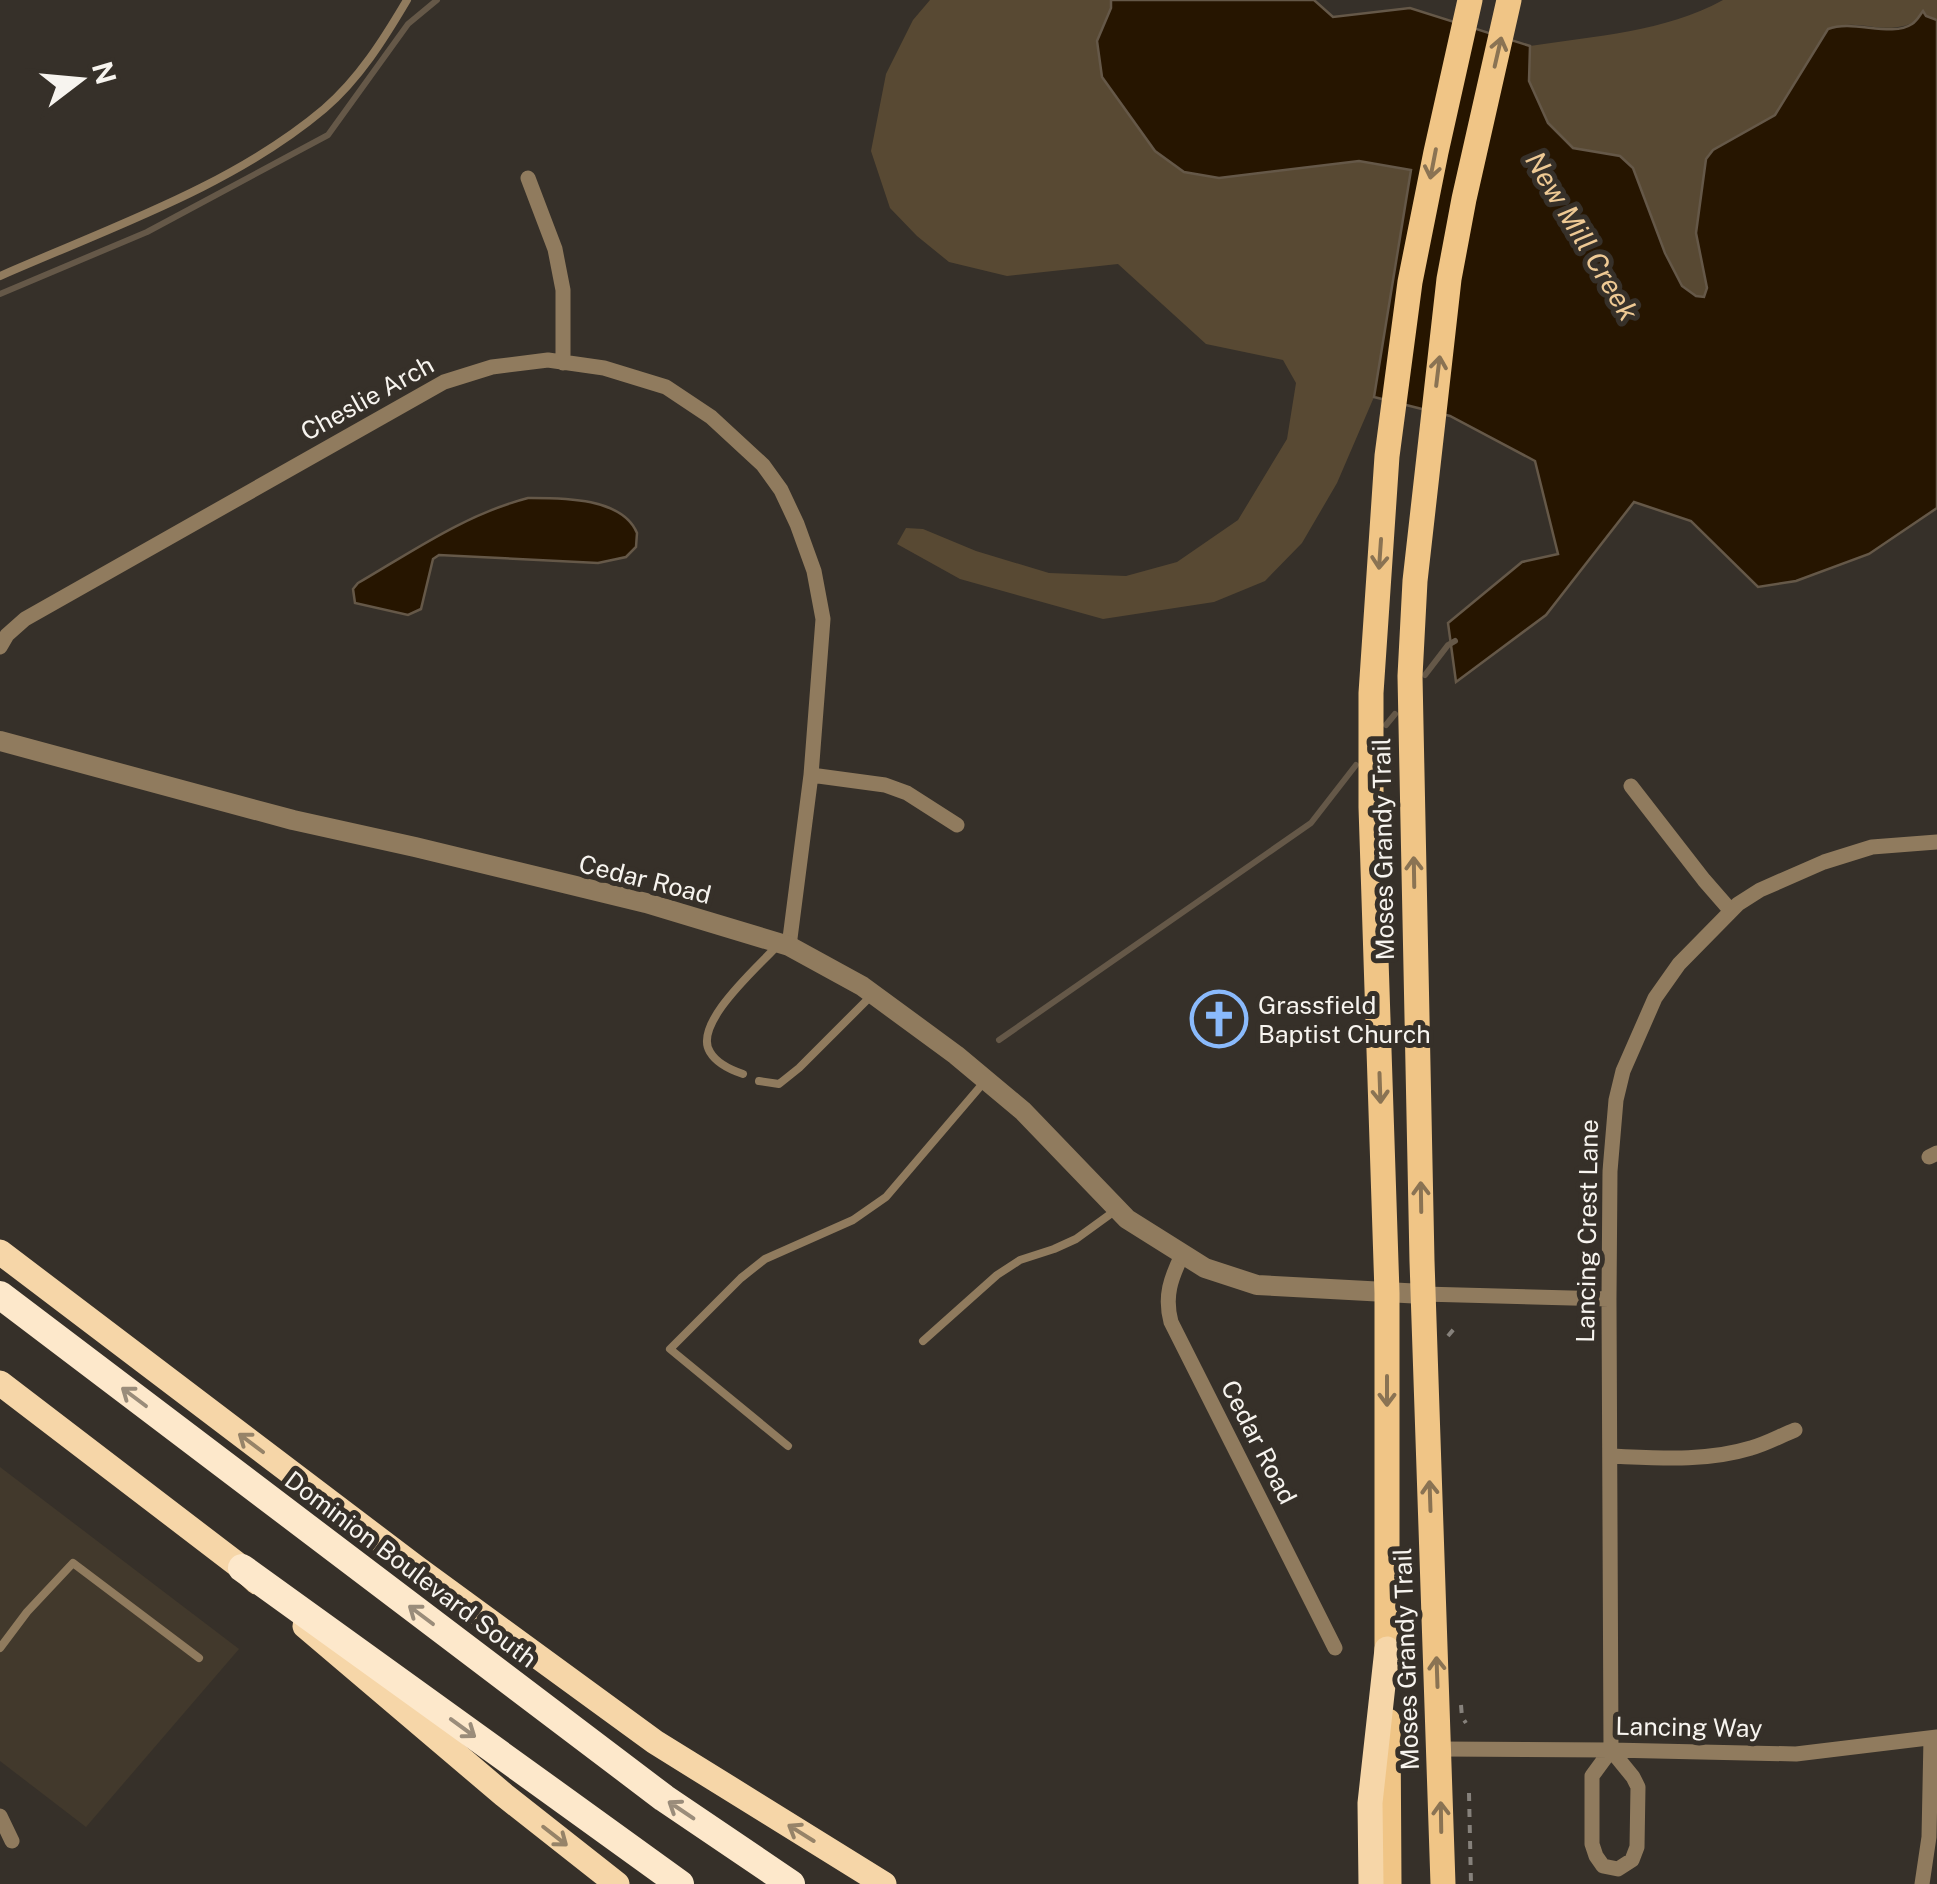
<svg xmlns="http://www.w3.org/2000/svg" width="1937" height="1884" font-family="'Public Sans',sans-serif">
	<style>
		.built { fill: #42392c }
		.green { fill: #584933 }
		.water { fill: #261500; stroke: #655848; stroke-width: 2.5 }
		.lines { fill: none; stroke-linecap: round; stroke-linejoin: round }
		.stream { stroke: #655848; stroke-width: 6 }
		.path { stroke: #86817b; stroke-width: 4; stroke-dasharray: 8 8; stroke-linecap: butt }
		.service { stroke: #907b5e; stroke-width: 8 }
		.minor { stroke: #907b5e; stroke-width: 15 }
		.tertiary { stroke: #907b5e; stroke-width: 20 }
		.primary { stroke: #f0c586; stroke-width: 25 }
		.trunk { stroke: #f6d6a8; stroke-width: 25 }
		.motorway { stroke: #fde8cb; stroke-width: 28 }
		.oneway { stroke: #8a7353 }
		.oneway2 { stroke: #9a8c7a }
		.oneway3 { stroke: #968368 }
		.labels { text-anchor: middle; stroke-width: 10; stroke-linejoin: round; paint-order: stroke }
		.street-label { font-size: 25px; fill: #f7f4ef; stroke: #363029 }
		.poi-label { font-size: 25px; fill: #f7f4ef; stroke: #363029; text-anchor: start }
		.water-label { font-size: 28px; font-style: italic; fill: #eec994; stroke: #363029 }
	</style>
	<rect width="100%" height="100%" fill="#363029"/>
	<path class="built" d="M0,1467l239,182 -153,178 -86,-66z"/>
	<path class="green" d="M930,0h181v8l-14,33 122,137 140,-17 53,9 -38,227 -37,86 -35,60 -37,38 -51,21 -111,17 -143,-40 -63,-35 9,-16 17,1 53,22 73,22 77,3 51,-14 61,-42 49,-81 9,-56 -13,-23 -77,-16 -88,-80 -111,12 -58,-14 -32,-26 -27,-28 -19,-57 15,-77 27,-54z
		M1723,0h214v20l-11,-4c-41,26 -62,-1 -98,13l-53,86 -62,35 -7,10 -10,73 11,55 -2,10 -9,-2 -14,-10 -62,-130 -47,-8 -25,-25 -19,-42 1,-35c65,-10 135,-14 193,-46z"/>
	<path class="water" d="M1111,0h203l19,17 77,-9 120,38 -1,35 19,42 25,25 47,8 13,12 32,85 17,33 14,10 8,1 3,-9 -11,-55 10,-74 7,-9 62,-35 53,-86c25,-10 63,9 84,-5 5,-3 8,-9 11,-13l3,5 11,4v488l-68,46 -73,27 -38,6 -67,-66 -57,-19 -88,113 -90,67 -8,-59 74,-61 36,-8 -23,-93 -85,-45 -76,-19 37,-227 -52,-9 -140,17 -35,-6 -29,-21 -53,-74 -5,-36 14,-33z
		M528,498c33,0 94,-1 109,35l-1,14 -10,10 -28,6 -159,-8 -6,4 -12,50 -13,6 -53,-12 -2,-14 5,-6c55,-32 108,-69 170,-85z"/>
	<g class="lines">
		<path class="stream" d="M0,294l147,-62 181,-97 80,-111 29,-24
			M1425,675l23,-30 7,-4
			M1386,725l9,-11
			M999,1040l312,-217 45,-58"/>
		<path class="path" d="M1448,1336l10,-12
			M1461,1705l1,12 4,6
			M1469,1793l2,91"/>
		<path class="service" d="M0,276c109,-48 233,-90 324,-167 35,-30 60,-70 83,-109
			M743,1074c-12,-4 -26,-10 -33,-22 -18,-28 48,-85 66,-105
			M759,1081l20,3 20,-16 71,-71
			M923,1341l74,-66 23,-15 34,-11 22,-10 40,-29
			M788,1446l-118,-97 71,-71 24,-19 88,-39 33,-23 99,-116
			M0,1648l27,-36 46,-49 126,95"/>
		<path class="minor" d="M528,178l27,71 8,41v73
			M0,647l7,-12 18,-16 419,-237 48,-15 56,-7 56,8 62,19 45,30 52,48 18,25 16,34 17,47 9,48 -12,156 -22,171
			M811,775l74,10 22,8 50,32
			M1631,786l73,94 27,31
			M1929,1157l8,-4
			M1182,1255c-11,23 -18,41 -11,67l164,326
			M1423,1294l186,5
			M1611,1456c47,2 94,6 140,-8 15,-4 29,-12 44,-18
			M1440,1749l171,1 185,4 141,-17
			M1611,1750l-2,-451 1,-128 6,-71 7,-29 32,-73 24,-34 59,-60 22,-14 64,-28 48,-15 65,-5
			M1611,1750l22,27 5,10 -1,60 -5,13 -14,9 -15,-3 -7,-10 -4,-12v-68z
			M0,1816l12,25
			M1922,1884l7,-47 2,-99"/>
		<path class="tertiary" d="M0,741l293,79 122,27 231,56 143,43 73,40 94,69 67,56 104,108 78,49 52,17 166,9"/>
		<path class="primary" d="M1387,1671v-378l-16,-486v-114l16,-237 23,-174 26,-130 34,-152
			M1388,1721l1,163
			M1443,1884l-21,-623 -12,-585 5,-95 34,-302 15,-80 45,-199"/>
		<path class="trunk" d="M0,1252l418,317 237,173 229,142
			M0,1383l242,185 15,14
			M305,1626l199,169 113,89
			M1371,1884l-1,-81 17,-154"/>
		<path class="motorway" d="M0,1295l664,503 127,86
			M242,1568l438,316"/>
	</g>
	<defs><path id="oneway-shaft" d="M-6 0H5M1.5-3L5.5 0L1.5 3" fill="none" stroke-width="1.6" stroke-linecap="round" stroke-linejoin="round" transform="scale(2.5)"/></defs>
	<g class="oneway">
		<use href="#oneway-shaft" transform="translate(1498 52) rotate(-77)"/>
		<use href="#oneway-shaft" transform="translate(1433 164) rotate(101)"/>
		<use href="#oneway-shaft" transform="translate(1438 371) rotate(-83)"/>
		<use href="#oneway-shaft" transform="translate(1380 554) rotate(94)"/>
		<use href="#oneway-shaft" transform="translate(1414 872) rotate(-91)"/>
		<use href="#oneway-shaft" transform="translate(1380 1088) rotate(88)"/>
		<use href="#oneway-shaft" transform="translate(1421 1197) rotate(-91)"/>
		<use href="#oneway-shaft" transform="translate(1387 1391) rotate(90)"/>
		<use href="#oneway-shaft" transform="translate(1430 1496) rotate(-92)"/>
		<use href="#oneway-shaft" transform="translate(1437 1672) rotate(-92)"/>
		<use href="#oneway-shaft" transform="translate(1441 1817) rotate(-91)"/>
	</g>
	<g class="oneway2">
		<use href="#oneway-shaft" transform="translate(134 1397) rotate(-143)"/>
		<use href="#oneway-shaft" transform="translate(421 1615) rotate(-143)"/>
		<use href="#oneway-shaft" transform="translate(463 1728) rotate(36)"/>
		<use href="#oneway-shaft" transform="translate(681 1810) rotate(-146)"/>
	</g>
	<g class="oneway3">
		<use href="#oneway-shaft" transform="translate(251 1443) rotate(-143)"/>
		<use href="#oneway-shaft" transform="translate(801 1833) rotate(-148)"/>
		<use href="#oneway-shaft" transform="translate(555 1836) rotate(38)"/>
	</g>
	<defs>
		<g id="church-ring" transform="scale(2.875)"><circle r="9.5" fill="#363029" stroke="#8abafc" stroke-width="1.5"/><path d="M-1.2-6h2.4v3.5h3.3v2.4h-3.3V6h-2.4V-.1h-3.3v-2.4h3.3Z" fill="#8abafc"/></g>
	</defs>
	<g fill-rule="evenodd">
		<use href="#church-ring" x="1219" y="1019"/>
	</g>
	<g class="labels">
		<g class="street-label">
			<text transform="translate(367 398) rotate(-29)" y="9">Cheslie Arch</text>
			<text transform="translate(1383 849) rotate(-91)" y="9">Moses Grandy Trail</text>
			<text transform="translate(645 879) rotate(14)" y="9">Cedar Road</text>
			<text transform="translate(1587 1231) rotate(-89)" y="9">Lancing Crest Lane</text>
			<text transform="translate(1259 1442) rotate(63)" y="9">Cedar Road</text>
			<text transform="translate(411 1569) rotate(37)" y="9">Dominion Boulevard South</text>
			<text transform="translate(1406 1659) rotate(-92)" y="9">Moses Grandy Trail</text>
			<text transform="translate(1689 1727) rotate(1)" y="9">Lancing Way</text>
		</g>
		<g class="poi-label">
			<text x="1258" y="1014">Grassfield<tspan x="1258" dy="29">Baptist Church</tspan></text>
		</g>
		<g class="water-label">
			<text transform="translate(1582 236) rotate(59)" y="10">New Mill Creek</text>
		</g>
	</g>
	<g transform="translate(80 80) rotate(74)" stroke="#363029" stroke-width="8" paint-order="stroke">
	<path d="M0-8L18 38L0 25L-18 38Z" fill="#f7f4ef"/>
	<text y="-15" font-size="28" font-weight="bold" text-anchor="middle" fill="#f7f4ef">N</text>
	</g>
</svg>
